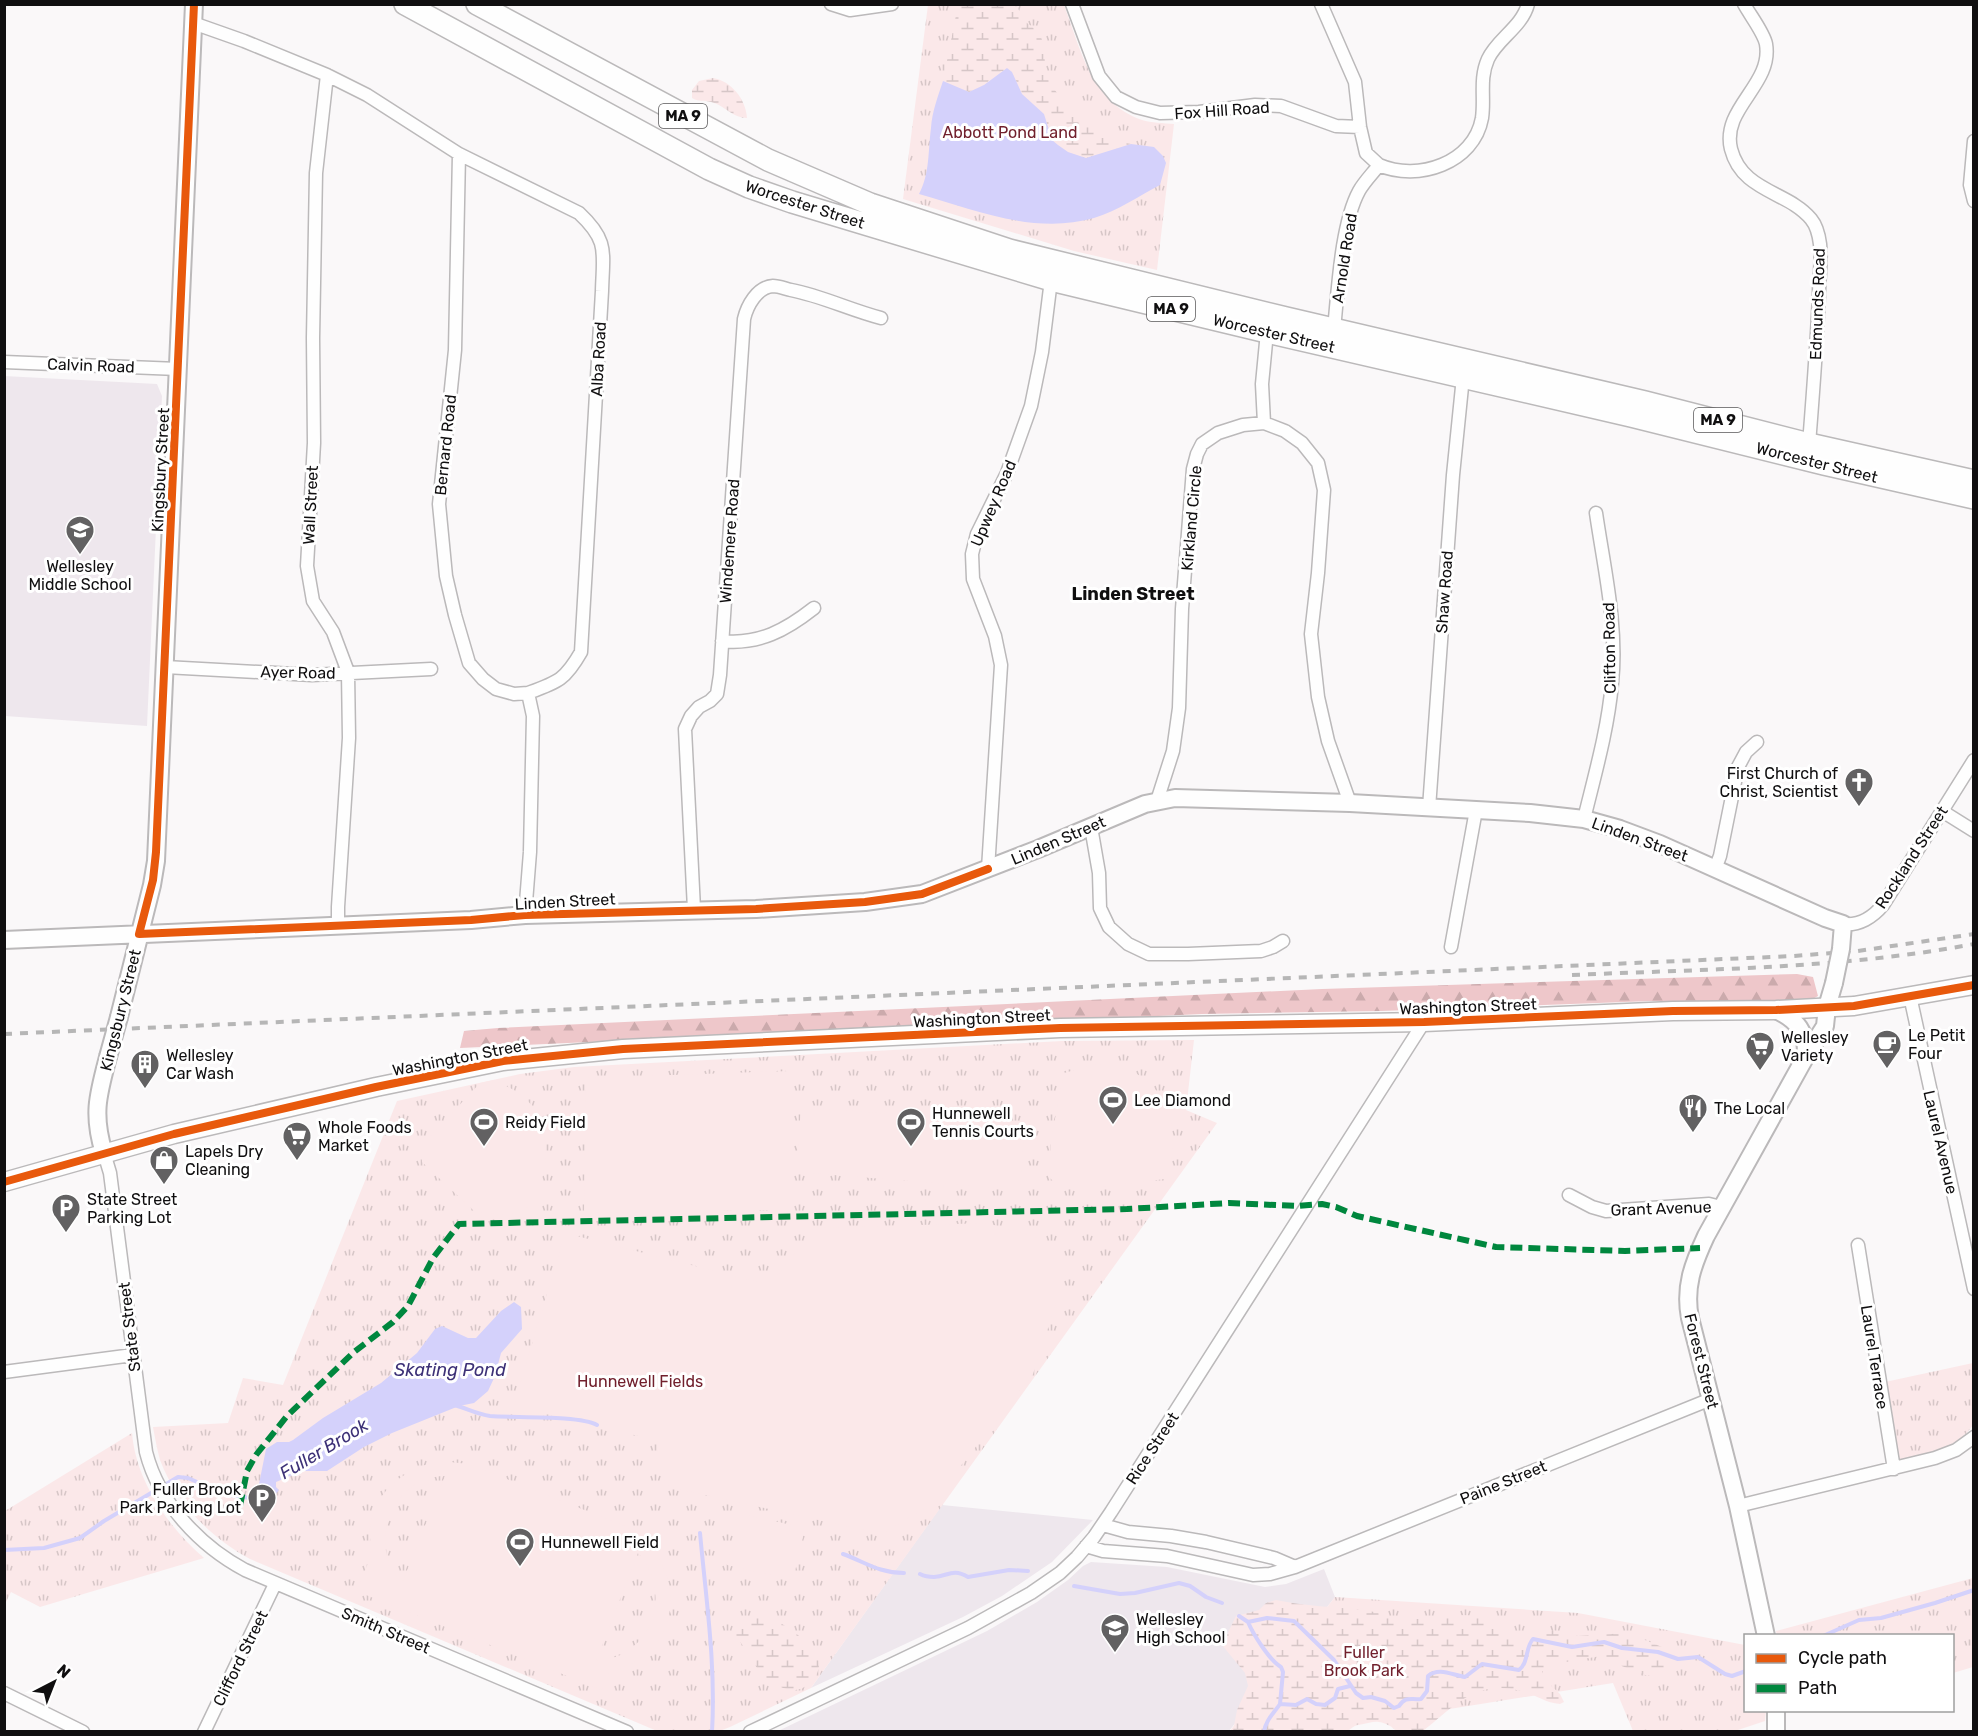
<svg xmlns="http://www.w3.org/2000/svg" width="1978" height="1736" font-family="Rubik,sans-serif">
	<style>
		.built { fill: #eee7ed }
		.grass { fill: url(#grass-tufts) }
		.forest { fill: url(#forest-firs) }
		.wetland { fill: url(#wetland-marsh) }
		.garden { fill: #fbe8e9; fill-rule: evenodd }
		.water { fill: #d4d1fb }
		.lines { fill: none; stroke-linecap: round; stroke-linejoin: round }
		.stream { stroke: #d4d1fb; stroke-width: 4 }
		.street-casing { stroke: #bbb9ba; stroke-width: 15 }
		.secondary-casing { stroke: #bbb9ba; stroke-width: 20 }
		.primary-casing { stroke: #bbb9ba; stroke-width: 21 }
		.highway-casing { stroke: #bbb9ba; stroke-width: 24 }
		.street { stroke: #fefefe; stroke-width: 12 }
		.secondary { stroke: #fefefe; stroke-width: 16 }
		.primary { stroke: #fefefe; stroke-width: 18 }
		.highway { stroke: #fefefe; stroke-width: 21 }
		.rail { stroke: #b6b6b6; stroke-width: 4; stroke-dasharray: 8 8; stroke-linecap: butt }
		.secondary-bridge-casing { stroke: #bbb9ba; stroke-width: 20; stroke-linecap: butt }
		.secondary-bridge { stroke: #fefefe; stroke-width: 16 }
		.quiet { stroke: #00873e; stroke-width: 6; stroke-dasharray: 12 6; stroke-linecap: butt }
		.cycleway-casing { stroke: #fff; stroke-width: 11 }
		.cycleway { stroke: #e8590c; stroke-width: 8 }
		.labels { text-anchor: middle; stroke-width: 6; stroke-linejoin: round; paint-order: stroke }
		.shield { fill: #fff; stroke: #585758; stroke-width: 1.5 }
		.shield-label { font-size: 15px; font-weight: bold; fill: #100f10 }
		.street-label { font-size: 16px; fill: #100f10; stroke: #fff }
		.park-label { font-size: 16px; fill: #71202d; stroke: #fff }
		.poi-label { font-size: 16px; fill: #100f10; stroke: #fff; text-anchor: start }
		.neighbourhood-label { font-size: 18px; font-weight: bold; fill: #100f10; stroke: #fff }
		.water-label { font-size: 18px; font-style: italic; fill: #3d3177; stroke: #fff }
	</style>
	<defs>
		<pattern id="grass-tufts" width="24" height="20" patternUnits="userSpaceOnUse" patternTransform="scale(1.5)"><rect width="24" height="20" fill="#fbe8e9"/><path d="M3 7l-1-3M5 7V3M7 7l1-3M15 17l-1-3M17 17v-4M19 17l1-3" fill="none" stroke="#d6c6c7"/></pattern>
		<pattern id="forest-firs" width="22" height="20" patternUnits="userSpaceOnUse" patternTransform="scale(1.5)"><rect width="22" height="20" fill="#eec7ca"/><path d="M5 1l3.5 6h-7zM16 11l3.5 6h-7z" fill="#cbaaac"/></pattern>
		<pattern id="wetland-marsh" width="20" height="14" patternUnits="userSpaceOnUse" patternTransform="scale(1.5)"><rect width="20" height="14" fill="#fbe8e9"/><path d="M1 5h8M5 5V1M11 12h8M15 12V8" fill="none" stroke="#d6c6c7"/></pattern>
	</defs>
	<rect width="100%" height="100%" fill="#faf8f9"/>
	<path class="built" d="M4,376l153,8 5,12 -15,330 -142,-10z
		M942,1505l151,15 -41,42 -50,34 -39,21 -152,71z
		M1091,1562l76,5 98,20 21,-3 38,-15 11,28 -106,134 -453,1 211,-101 50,-29 31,-22 15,-14z"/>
	<path class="grass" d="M928,5h136c17,45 27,97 78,115 9,3 22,3 32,4l-17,146 -83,-19 -171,-52z
		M1194,1040l-8,70 31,13 -406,565 -81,39 -13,5 -60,-1 -407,-172c-39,-21 -74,-56 -90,-99 -3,-11 -5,-22 -7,-33l75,-4 15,-45 40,7 114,-284 123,-27 54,-7 488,-26z
		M1973,1363v62c-17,25 -47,29 -75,37l-13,-80z
		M132,1433c4,48 36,94 72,125l-164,49 -29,-15 -6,12v-93z
		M1973,1578v89l-20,6 -1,-37 -175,-1 -1,-4z
		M1335,1597l243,16 167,32 1,65 20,1 -1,10 -30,10h-102l-20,-48 -226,36 -57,12 -101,1z"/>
	<path class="forest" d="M1797,974l16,3 5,19 -9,5h-158l-270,10 -179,3 -742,34 4,-17 34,-3 824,-39z"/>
	<path class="wetland" d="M958,5h55c6,2 7,6 7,13 23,16 23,17 25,45 1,4 0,9 2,13 9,26 59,63 84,68l-45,14 -18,-6 -10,-6 -6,-6 -8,-26 -22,-20 -10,-22 -11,-1 -17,14 -15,7 -26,-11z
		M713,78c18,3 33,21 34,40 -14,0 -23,-13 -36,-16 -7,-2 -13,0 -19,-4v-8l7,-9z
		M1276,1600c29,6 58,7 88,10 15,2 29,9 45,9 25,1 54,-9 79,0 12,5 13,17 27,23l32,-13 31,7 50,-3 34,14 7,6 4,11 -5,9 -8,4 -15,-2 -31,-12 -13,-7 -47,8 -12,7v6l18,17 4,8 -4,2c-15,-1 -25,-10 -39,-13 -46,-12 -66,15 -98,40 -8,1 -19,3 -25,1 -2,-1 -7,-6 -8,-6 -13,-8 -32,-5 -42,5h-115l4,-21 11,-24 -3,-13 -23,-28 14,-29 23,-6 7,-7z
		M756,1612c17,4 57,29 62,46 5,16 -11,33 -26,32 -9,-1 -19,-6 -26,-11 -12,-12 -18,-29 -30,-42 -5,-11 11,-19 20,-25z"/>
	<path class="garden" d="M1093,1065c66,-4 95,58 72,114l-73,9v-1h-33l-11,-11v-11h3v-26l13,-66z
		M789,1071v139l-205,3 2,-135z
		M494,1080c11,5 23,11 32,19 23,23 25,64 11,92 -4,8 -8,18 -17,21 -13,5 -33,1 -46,-1l-52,-49 -1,-16 59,-63z
		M801,1107l224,17 -5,66 -224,-18z
		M987,1223l64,19 16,28 -34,104 -103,131 -48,29 -213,-47c-14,-18 -13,-24 -11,-46l-144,-36 51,-172 205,52 44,-57z
		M440,1461l29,3 158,63c63,38 58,128 -18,145l-7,18 -246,-99c5,-11 11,-23 14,-35 2,-8 -1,-19 0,-28 5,-38 35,-60 70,-67zM445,1476l-43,107c-36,-38 -11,-106 43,-107zM638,1553c36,40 14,105 -42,108z
		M739,1513l66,15 -12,52 -66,-15z"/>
	<path class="water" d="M1007,68l5,4 10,22 22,20 8,26 6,5 10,7 18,6 45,-14 23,3 9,9 3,7 -6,22c-21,11 -43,26 -66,33 -59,17 -119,-8 -175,-24 11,-20 9,-44 12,-66 1,-16 7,-32 12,-47l26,11 15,-7z
		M514,1302l7,5 1,22 -21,24 -6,23 -7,15 -14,12 -15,3 -67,27 -28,14 -37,24h-25l-26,11v5l3,3 -8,10 -6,-2 -9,1 10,-50 11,-7h12l4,-2 30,-22 58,-35 36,-30 18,-24 7,-3 26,12h8l25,-27z"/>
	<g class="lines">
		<path class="stream" d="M454,1405c12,3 22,9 36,11 23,2 90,-1 107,9
			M700,1533c6,66 16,132 12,199
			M4,1550l40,-2 36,-10 24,-17 74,-44 10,1 36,16 32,5 4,-2
			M843,1554c22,8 36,19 61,19
			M920,1574c4,2 10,3 14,3 15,-1 18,-9 34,0l41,-7 19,1
			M1074,1586l46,8 15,-1 44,-10 11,3 16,11 16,6
			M1239,1616l9,6 19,-4 27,3 40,39 22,33 7,5 8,-1 14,4 9,7 5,-2c7,-10 11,-6 22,-7l6,-8 1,-15c11,-9 24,-1 37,1l17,-13 37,6c10,-8 6,-22 14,-31l39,8 32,-5 18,6 36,4 20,7 20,-2 27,17 7,2 14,-5
			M1248,1622c5,12 22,39 33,45l2,5 -3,32
			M1823,1636l36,-16 22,-2 54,-15 39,-13
			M1264,1732c1,-11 10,-19 16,-28l16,1 11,-6 9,5 9,1 10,-7 3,-9 12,-3"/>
		<g class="street-casing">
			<path id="street" d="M831,4l19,6 42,-6
				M1072,4l27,72 17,21 20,10 24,6 39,-1 56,-7 26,1 55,20 24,1
				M1321,4l34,78 5,45 6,26 13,12
				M1744,4c6,11 20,29 22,40 7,41 -45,64 -35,105 11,43 57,42 80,70 5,6 8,17 9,25 2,16 -1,34 -1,50 -2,50 -6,100 -10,150
				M193,23l51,18 83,34 40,20 92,59 120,59c30,28 24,39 23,78l-21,361c-16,28 -23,30 -53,41l5,23 -3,136 -5,63
				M327,75l-11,98 -3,165 1,105 -7,123 6,35 20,31 15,40 1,66 -11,169v19
				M1974,141l-4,44 4,16
				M459,154l-4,196 -16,154 7,72 9,39 14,48 14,16 13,10 18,5 14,-1
				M1334,329c4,-38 7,-105 25,-138 5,-9 14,-18 20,-26 39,17 95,-2 103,-47 3,-20 -3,-39 6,-59 9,-20 34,-32 40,-55
				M4,362l174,7
				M1264,423l21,8 17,12 16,20 6,27 -6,83 -7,61 7,63 10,44 22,62
				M722,641c37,4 64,-11 92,-33
				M165,667l147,8 119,-6
				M1157,801l16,-50 6,-43 3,-99 11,-140 4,-15 5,-10 16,-11 25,-8 21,-2 -2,-39 5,-52
				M1429,808l24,-333 10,-98
				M1942,811l32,20
				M1584,819c11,-45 24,-90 28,-136 6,-57 -8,-115 -16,-170
				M1091,827l8,46 1,35 9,19 19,17 21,10h39l73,-3 12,-4 10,-6
				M988,869l13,-204 -6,-29 -22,-57 -1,-25 5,-20 30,-61 24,-67 11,-54 9,-72
				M1715,869l5,-13 18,-89 8,-15 11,-10
				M694,909l-9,-180 6,-13 8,-9 11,-6 7,-7 3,-19 24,-356c3,-13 13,-32 29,-33 6,0 13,3 18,4 31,6 59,20 90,28
				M1843,924c16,2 30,-7 40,-19l91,-145
				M1451,947l25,-137
				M1910,996l64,293
				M104,1153l6,20 36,279c13,51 54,94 99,118l382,162
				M1569,1195l23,12 14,4 103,-7 12,3
				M1858,1245l36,224
				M4,1372l129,-17
				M1738,1506l197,-48 21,-8 18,-13
				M1103,1525l25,7 43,4 35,6 68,16 21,9
				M1086,1546l17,5 64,5 86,19 17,-1 25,-7 416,-168
				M4,1693l79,39
				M204,1732l71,-148
				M750,1732l218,-104 63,-35 29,-20 17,-16 17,-20 17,-25 313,-490"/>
		</g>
		<g class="secondary-casing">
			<path id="secondary" d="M4,940l467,-20 54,-5 231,-6 109,-7 57,-8 116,-45 107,-45 30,-6 175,5 180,10 54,6 36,10 40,15 165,74 18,6 -2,25
				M1776,1010c21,10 31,22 30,46
				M119,1017l33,-132 4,-24 38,-857
				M104,1153c-12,-39 -6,-58 4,-96
				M1766,1636l-28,-130 -48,-188c-6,-31 3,-54 16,-82l100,-180 19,-30 2,-19 7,-24
				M1776,1732v-22"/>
		</g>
		<g class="primary-casing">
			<path id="primary" d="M4,1182l170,-48 202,-47 127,-26 120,-12 437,-21 364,-6 249,-11 103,-1 78,-4 120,-21"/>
		</g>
		<g class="highway-casing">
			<path id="highway" d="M405,4l304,165 40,18 43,15 259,78 216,52 364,84 193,48 150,34
				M477,4l291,156 102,44 139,46 277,68 359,84 164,42 165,37"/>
		</g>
		<use href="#street" class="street"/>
		<use href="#secondary" class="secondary"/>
		<use href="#primary" class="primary"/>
		<use href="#highway" class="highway"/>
		<path class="rail" d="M1572,975c134,-6 269,-6 402,-31
			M4,1034l1790,-78 64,-5 116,-17"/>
		<g class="secondary-bridge-casing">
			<path id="secondary-bridge" d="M1834,983l7,-34
				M108,1057l11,-40"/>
		</g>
		<use href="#secondary-bridge" class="secondary-bridge"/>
		<path class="quiet" d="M240,1506l7,-35 9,-16 31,-39 67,-64 39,-30 15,-16 25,-48 26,-34 668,-15 102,-6 68,3 25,-2 14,3 21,9 139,31 129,4 75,-3"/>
		<g class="cycleway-casing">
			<path id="cycleway" d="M194,4l-38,848 -3,28 -14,54 332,-14 54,-5 231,-6 109,-7 57,-8 66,-25
				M4,1182l170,-48 202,-47 127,-26 120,-12 437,-21 364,-6 249,-11 103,-1 78,-4 120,-21"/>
		</g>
		<use href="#cycleway" class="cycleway"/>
	</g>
	<defs>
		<g id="school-pin" transform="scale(1.5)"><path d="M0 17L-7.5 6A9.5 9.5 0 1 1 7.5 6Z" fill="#626162" stroke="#fff"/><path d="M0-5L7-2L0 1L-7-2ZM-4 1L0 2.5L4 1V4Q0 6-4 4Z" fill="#fff"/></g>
		<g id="church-pin" transform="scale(1.5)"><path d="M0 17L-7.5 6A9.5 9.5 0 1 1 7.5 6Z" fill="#626162" stroke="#fff"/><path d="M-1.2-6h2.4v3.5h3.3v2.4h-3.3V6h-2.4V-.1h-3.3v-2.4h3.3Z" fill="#fff"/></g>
		<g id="cafe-pin" transform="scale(1.5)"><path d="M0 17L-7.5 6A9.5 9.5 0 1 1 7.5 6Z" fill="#626162" stroke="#fff"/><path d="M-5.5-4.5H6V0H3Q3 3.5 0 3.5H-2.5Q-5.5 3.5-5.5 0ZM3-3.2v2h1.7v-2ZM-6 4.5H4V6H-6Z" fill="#fff"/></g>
		<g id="supermarket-pin" transform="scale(1.5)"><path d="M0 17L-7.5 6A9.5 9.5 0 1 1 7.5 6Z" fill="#626162" stroke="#fff"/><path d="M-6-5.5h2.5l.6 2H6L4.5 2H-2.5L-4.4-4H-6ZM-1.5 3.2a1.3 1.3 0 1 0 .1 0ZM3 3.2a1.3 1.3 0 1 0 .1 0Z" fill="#fff"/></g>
		<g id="building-pin" transform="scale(1.5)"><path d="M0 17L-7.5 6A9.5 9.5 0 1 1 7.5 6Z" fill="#626162" stroke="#fff"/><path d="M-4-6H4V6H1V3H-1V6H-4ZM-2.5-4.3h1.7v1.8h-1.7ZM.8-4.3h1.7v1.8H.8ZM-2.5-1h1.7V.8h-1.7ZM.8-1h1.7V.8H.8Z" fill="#fff"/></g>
		<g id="stadium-pin" transform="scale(1.5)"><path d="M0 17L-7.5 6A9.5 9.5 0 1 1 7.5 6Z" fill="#626162" stroke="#fff"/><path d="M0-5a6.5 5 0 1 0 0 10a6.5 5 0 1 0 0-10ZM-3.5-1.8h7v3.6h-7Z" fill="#fff"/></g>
		<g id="restaurant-pin" transform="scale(1.5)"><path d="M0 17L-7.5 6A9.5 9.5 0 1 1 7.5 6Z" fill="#626162" stroke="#fff"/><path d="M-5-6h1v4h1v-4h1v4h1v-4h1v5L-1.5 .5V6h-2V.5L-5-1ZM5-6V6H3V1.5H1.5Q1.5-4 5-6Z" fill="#fff"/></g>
		<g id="shop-pin" transform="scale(1.5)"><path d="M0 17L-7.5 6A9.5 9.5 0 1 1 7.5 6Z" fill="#626162" stroke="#fff"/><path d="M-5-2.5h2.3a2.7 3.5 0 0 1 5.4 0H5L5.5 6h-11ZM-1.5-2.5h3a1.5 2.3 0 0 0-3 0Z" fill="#fff"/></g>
		<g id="parking-pin" transform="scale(1.5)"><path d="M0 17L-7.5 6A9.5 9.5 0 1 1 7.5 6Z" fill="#626162" stroke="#fff"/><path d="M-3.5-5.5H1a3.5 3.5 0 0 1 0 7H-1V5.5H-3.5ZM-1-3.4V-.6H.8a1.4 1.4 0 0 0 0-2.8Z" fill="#fff"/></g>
	</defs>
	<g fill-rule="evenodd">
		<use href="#school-pin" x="80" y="530"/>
		<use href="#church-pin" x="1859" y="782"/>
		<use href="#cafe-pin" x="1887" y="1044"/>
		<use href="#supermarket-pin" x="1760" y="1046"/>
		<use href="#building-pin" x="145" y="1064"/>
		<use href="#stadium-pin" x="1113" y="1100"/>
		<use href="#restaurant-pin" x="1693" y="1108"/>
		<use href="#stadium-pin" x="484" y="1122"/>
		<use href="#stadium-pin" x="911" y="1122"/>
		<use href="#supermarket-pin" x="297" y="1136"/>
		<use href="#shop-pin" x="164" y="1160"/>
		<use href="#parking-pin" x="66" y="1208"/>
		<use href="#parking-pin" x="262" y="1498"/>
		<use href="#stadium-pin" x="520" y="1542"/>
		<use href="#school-pin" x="1115" y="1628"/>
	</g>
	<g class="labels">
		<g class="shield">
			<rect x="659" y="104" width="48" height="24" rx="4.5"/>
			<rect x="1147" y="297" width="48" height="24" rx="4.5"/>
			<rect x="1694" y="408" width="48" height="24" rx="4.5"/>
		</g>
		<g class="shield-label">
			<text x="683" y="121">MA 9</text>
			<text x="1171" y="314">MA 9</text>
			<text x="1718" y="425">MA 9</text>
		</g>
		<g class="street-label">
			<text transform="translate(1222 110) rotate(-4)" y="6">Fox Hill Road</text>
			<text transform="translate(805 204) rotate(18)" y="6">Worcester Street</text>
			<text transform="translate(1344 258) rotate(-81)" y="6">Arnold Road</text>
			<text transform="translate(1817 304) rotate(-88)" y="6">Edmunds Road</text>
			<text transform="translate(1274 333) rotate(13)" y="6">Worcester Street</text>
			<text transform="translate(598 359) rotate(-87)" y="6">Alba Road</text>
			<text transform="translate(91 365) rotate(2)" y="6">Calvin Road</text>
			<text transform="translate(445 445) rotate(-84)" y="6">Bernard Road</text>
			<text transform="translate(1817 462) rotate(14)" y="6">Worcester Street</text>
			<text transform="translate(160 470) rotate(-87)" y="6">Kingsbury Street</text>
			<text transform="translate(993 503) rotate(-67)" y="6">Upwey Road</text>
			<text transform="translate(310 505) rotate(-87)" y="6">Wall Street</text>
			<text transform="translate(1191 518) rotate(-85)" y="6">Kirkland Circle</text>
			<text transform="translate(729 541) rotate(-86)" y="6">Windemere Road</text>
			<text transform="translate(1444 592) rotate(-86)" y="6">Shaw Road</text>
			<text transform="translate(1609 648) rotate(-91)" y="6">Clifton Road</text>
			<text transform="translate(298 672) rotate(1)" y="6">Ayer Road</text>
			<text transform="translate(1640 839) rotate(20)" y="6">Linden Street</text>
			<text transform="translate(1058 840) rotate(-23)" y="6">Linden Street</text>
			<text transform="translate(1911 857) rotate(-57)" y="6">Rockland Street</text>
			<text transform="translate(565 901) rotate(-3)" y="6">Linden Street</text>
			<text transform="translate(1468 1006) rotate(-2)" y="6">Washington Street</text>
			<text transform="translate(120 1010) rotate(-76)" y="6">Kingsbury Street</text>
			<text transform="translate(982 1018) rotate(-3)" y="6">Washington Street</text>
			<text transform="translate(460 1057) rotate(-11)" y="6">Washington Street</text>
			<text transform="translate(1941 1142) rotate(77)" y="6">Laurel Avenue</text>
			<text transform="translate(1661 1208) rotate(-2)" y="6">Grant Avenue</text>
			<text transform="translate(129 1327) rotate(-97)" y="6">State Street</text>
			<text transform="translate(1875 1357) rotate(81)" y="6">Laurel Terrace</text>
			<text transform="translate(1702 1361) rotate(76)" y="6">Forest Street</text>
			<text transform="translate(1152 1448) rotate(-57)" y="6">Rice Street</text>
			<text transform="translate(1503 1482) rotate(-22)" y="6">Paine Street</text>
			<text transform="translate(386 1630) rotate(23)" y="6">Smith Street</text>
			<text transform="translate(240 1658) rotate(-64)" y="6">Clifford Street</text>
		</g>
		<g class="park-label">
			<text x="1010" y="138">Abbott Pond Land</text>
			<text x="640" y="1387">Hunnewell Fields</text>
			<text x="1364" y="1658">Fuller<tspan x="1364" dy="18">Brook Park</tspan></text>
		</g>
		<g class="poi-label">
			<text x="80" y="572" text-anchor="middle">Wellesley<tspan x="80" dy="18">Middle School</tspan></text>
			<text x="1838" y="779" text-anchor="end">First Church of<tspan x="1838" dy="18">Christ, Scientist</tspan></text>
			<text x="1908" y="1041">Le Petit<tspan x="1908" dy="18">Four</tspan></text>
			<text x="1781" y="1043">Wellesley<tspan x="1781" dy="18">Variety</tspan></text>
			<text x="166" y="1061">Wellesley<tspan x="166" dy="18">Car Wash</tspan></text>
			<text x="1134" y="1106">Lee Diamond</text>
			<text x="1714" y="1114">The Local</text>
			<text x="932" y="1119">Hunnewell<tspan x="932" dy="18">Tennis Courts</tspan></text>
			<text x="505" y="1128">Reidy Field</text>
			<text x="318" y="1133">Whole Foods<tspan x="318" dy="18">Market</tspan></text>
			<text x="185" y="1157">Lapels Dry<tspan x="185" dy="18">Cleaning</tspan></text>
			<text x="87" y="1205">State Street<tspan x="87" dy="18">Parking Lot</tspan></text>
			<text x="241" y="1495" text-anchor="end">Fuller Brook<tspan x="241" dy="18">Park Parking Lot</tspan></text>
			<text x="541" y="1548">Hunnewell Field</text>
			<text x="1136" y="1625">Wellesley<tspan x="1136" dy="18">High School</tspan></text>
		</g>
		<g class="neighbourhood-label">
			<text x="1133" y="600">Linden Street</text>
		</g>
		<g class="water-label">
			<text x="450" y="1376">Skating Pond</text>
			<text transform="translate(324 1449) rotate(-31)" y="6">Fuller Brook</text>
		</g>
	</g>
	<rect width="1978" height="1736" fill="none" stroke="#100f10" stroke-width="12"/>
	<rect x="1744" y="1634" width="210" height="78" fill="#ffffff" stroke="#9f9f9f" stroke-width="1.5"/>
	<rect x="1756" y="1654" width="30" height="9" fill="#e8590c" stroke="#9f9f9f" stroke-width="1.5"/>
	<text x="1798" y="1664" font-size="18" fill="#100f10">Cycle path</text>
	<rect x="1756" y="1684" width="30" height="9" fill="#00873e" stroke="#9f9f9f" stroke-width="1.5"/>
	<text x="1798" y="1694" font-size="18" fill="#100f10">Path</text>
	<g transform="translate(54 1682) rotate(42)" stroke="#ffffff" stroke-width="4.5" paint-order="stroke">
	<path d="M0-4.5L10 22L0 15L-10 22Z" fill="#100f10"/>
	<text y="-9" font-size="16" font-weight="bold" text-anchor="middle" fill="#100f10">N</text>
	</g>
</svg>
